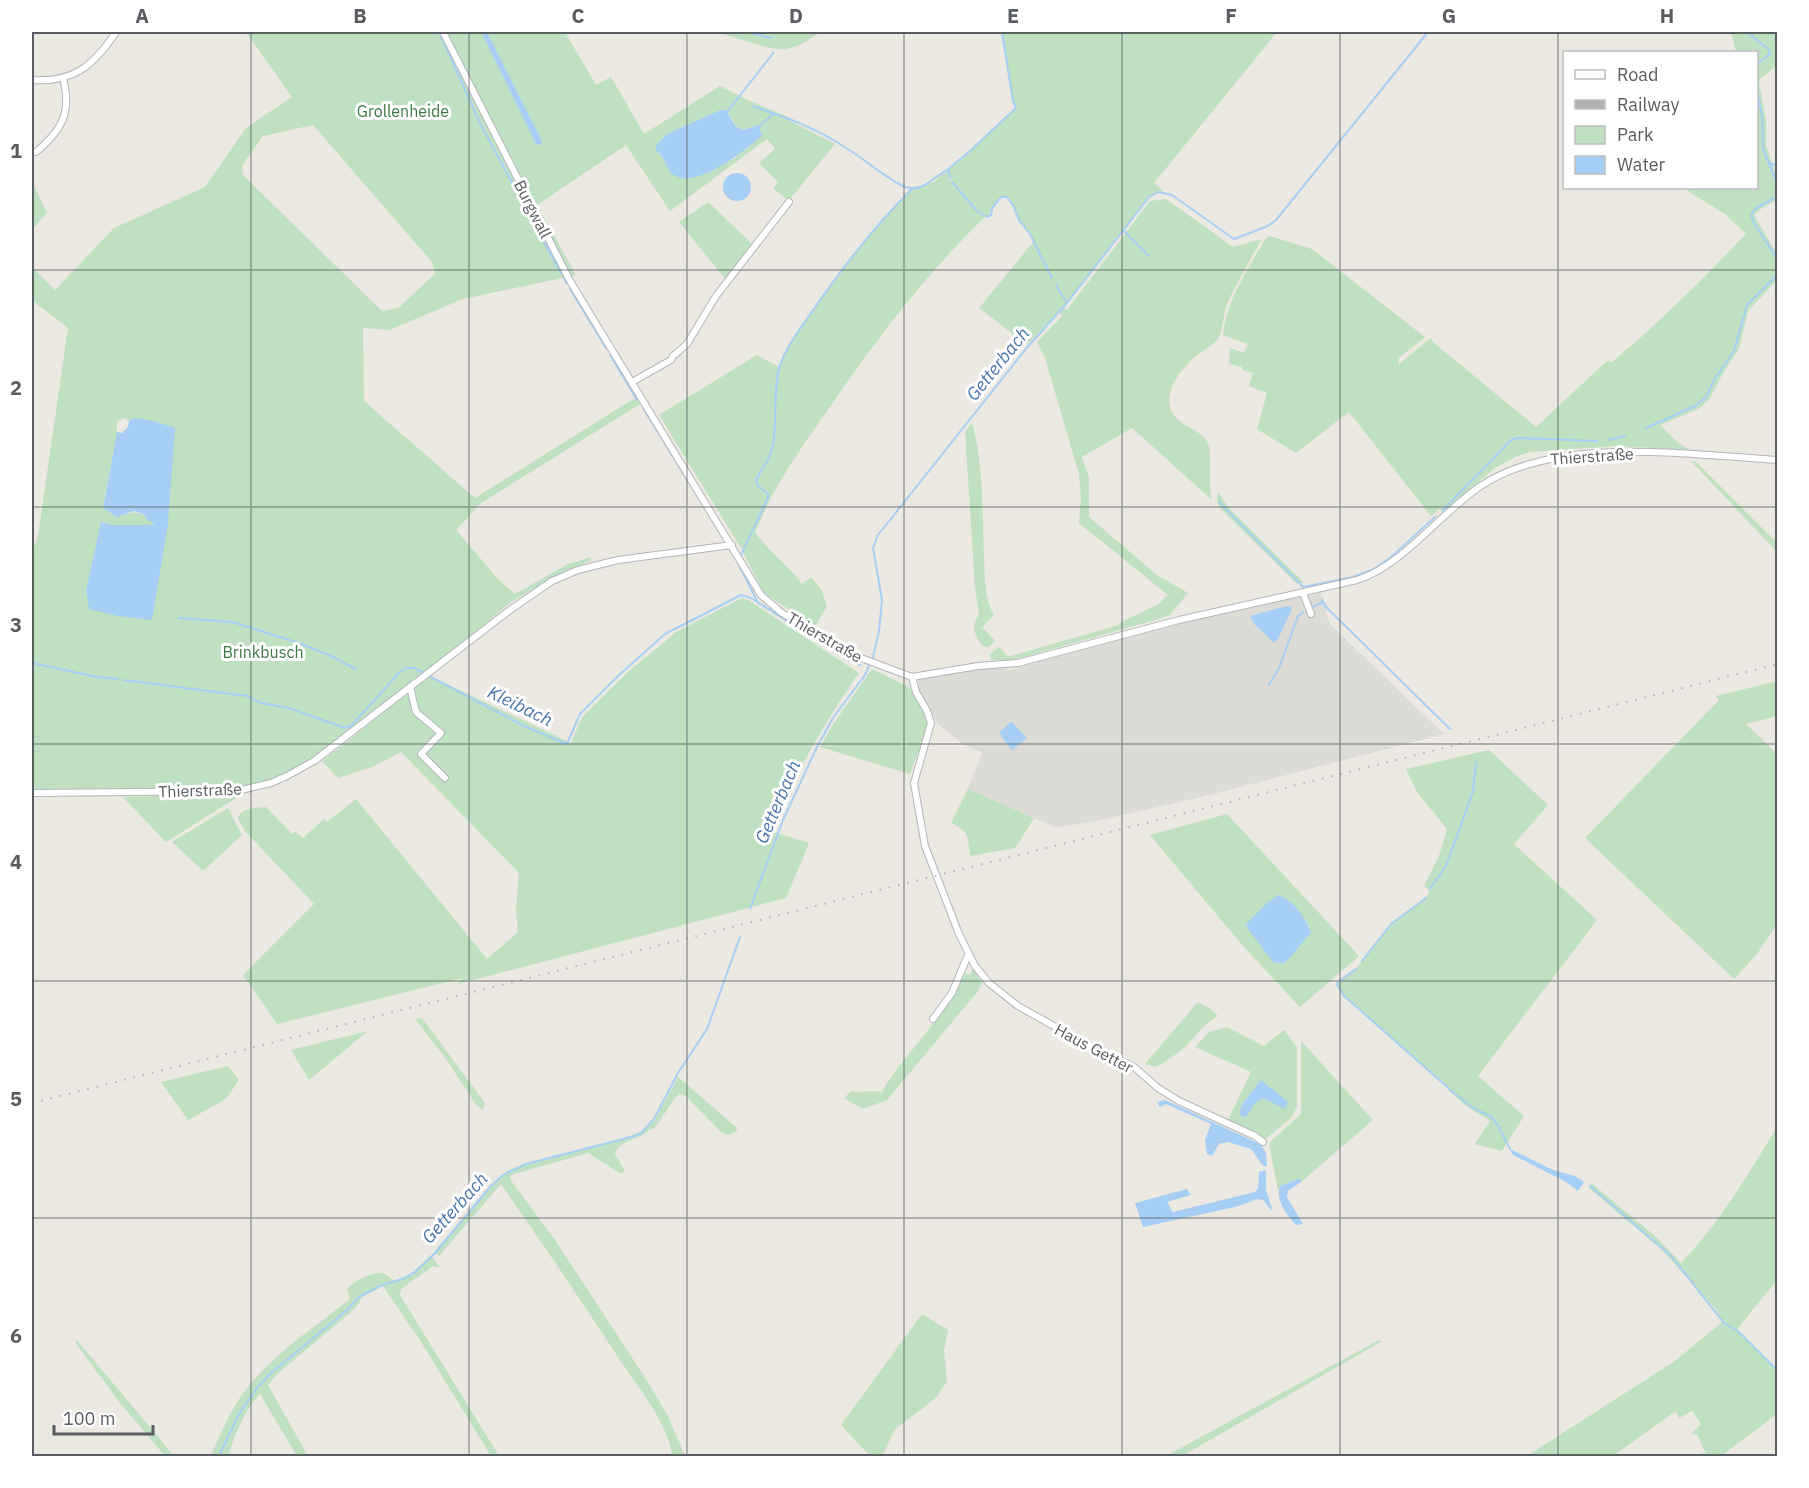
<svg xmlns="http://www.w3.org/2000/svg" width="1809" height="1488" font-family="'IBM Plex Sans',sans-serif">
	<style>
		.industrial { fill: #dcdbd5 }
		.green { fill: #bfe0c1; fill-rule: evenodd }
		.water { fill: #a7cff5 }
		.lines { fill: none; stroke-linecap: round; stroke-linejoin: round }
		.stream { stroke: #a7cff5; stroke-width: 2 }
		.street-casing { stroke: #b3b6ba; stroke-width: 8 }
		.street { stroke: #fff; stroke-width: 6 }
		.rail { stroke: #b1b2b2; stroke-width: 2; stroke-dasharray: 1.5 8; stroke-linecap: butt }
		.grid { fill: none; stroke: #595c60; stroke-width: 1.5; stroke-opacity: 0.55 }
		.labels { text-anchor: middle; stroke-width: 6; stroke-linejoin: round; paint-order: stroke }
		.park-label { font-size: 16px; fill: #3c7c43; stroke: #fff }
		.street-label { font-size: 16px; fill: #595c60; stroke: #fff }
		.water-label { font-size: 18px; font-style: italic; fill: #4a75ac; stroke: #fff }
		.neatline { fill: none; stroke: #595c60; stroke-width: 2 }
		.grid-label { font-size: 20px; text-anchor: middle; font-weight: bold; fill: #595c60 }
	</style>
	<rect width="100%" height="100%" fill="#ebe9e1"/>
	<path class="industrial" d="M1320,593l7,13 -1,8 5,11 113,109 -246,64 -111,25 -32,4 -87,-38 14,-36 -19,-9 -25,-20 -21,-35 -1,-8 63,-13 18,-1 14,3 51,-16 121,-32z"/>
	<path class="green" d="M246,32h235l55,112 3,1 3,-4 -55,-109h78l31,53 15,-8 33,57 76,-48 28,14 45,19 -3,2 45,23 -45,55 -5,-1 -12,-10 5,-6 -19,-19 16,-14 -8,-10 -97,72 -44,-66 -89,60 39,70 -113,24 -74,31 -26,-2 1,73 111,97 160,-100 5,6 -159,99 -25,27 42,49 17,15 51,-29 25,-8v4l-27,10 -53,31 -45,38 -153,119 -42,22 -34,8 -205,2v-239l6,-16 30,-208 -36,-28v-33l23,23 59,-62 91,-41 41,-59 46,-31zM720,110h6c10,11 9,26 27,16l8,7 -26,25 -40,19 -31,-15 5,-29zM313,125l119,137 3,12 -37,34 -16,3 -139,-136 -1,-9 21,-30zM124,418l5,3 5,-2 34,105 -82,66 16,-68 9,3h41l2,-2c-15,-13 -19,-12 -37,-6l-14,-10 14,-75v-11z
		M716,32h104c-10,7 -21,15 -34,17 -16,2 -53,-13 -70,-17z
		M1002,32h275l-123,151 9,8 -11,3 -5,4 -80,104 -5,-6 4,8 -39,41 -48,-37 55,-67 -15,-22 -8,-19 -5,-4h-6l-8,11 -4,10 -11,-7 -8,-9 7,10 9,6c-52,50 -95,105 -137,164 -25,36 -51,71 -73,109 -8,14 -13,28 -20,42 13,19 33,33 47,52l9,-7 11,14 5,15 -12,21 -51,-34 -23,-45 -82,-133 98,-60 22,12 8,-19 11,-17 40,-56 46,-58 28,-28 22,-7 7,-7 8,-3v6l7,8 -6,-9v-5l-4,-2 24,-18 45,-44 -3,-7z
		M1731,32h46v33l-17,14 -1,3 7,39v24l11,33v22l-15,8 -8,7 23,39v26l-29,31 -9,38 -16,24 -14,27 -11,9 -38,16 18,18 12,7 -73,-4 -87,6 -15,5 -20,11 -52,44 -4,-3 -8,7 -82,-104 -53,41 -39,-24 10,-36 -18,-7 4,-13 -11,-3v-3l-13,-3 1,-16 14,5 4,-9 -25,-9c4,-35 24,-64 41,-94l5,-5 43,13 113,88 -26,21 -1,7 33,-27 2,4 103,85 72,-67 3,3c48,-40 92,-84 135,-129l-21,-20 -42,-26h73v-136h-20z
		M32,181l15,32 -15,17z
		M1166,199l67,48 29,-8c-12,21 -25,42 -35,65 -4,9 -4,28 -9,35 -4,6 -13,10 -18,14 -15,11 -35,34 -30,54 5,19 28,20 37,34 6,10 0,44 5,59l-80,-72 -50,29 7,21v39l68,58 31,18 -18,22 -15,5 -142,40h-22l-1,-6 9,-7 9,9h3l108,-31v-2l38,-18 11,-10 -89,-72 2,-24 -2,-25 -34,-116 -8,-16 25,-26 -2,-3 4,-5 3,2 83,-109z
		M708,202l45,43 -27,35 -47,-58z
		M972,423c12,41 10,91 12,134 1,18 0,42 10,58l-12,12 13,14 -7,6 -6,-1c-7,-12 -12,-19 -3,-31l-4,-29 -10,-154z
		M1691,461l5,1 81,81v9z
		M1218,492l10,15 76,76h-8l-76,-75 -3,-6z
		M742,598l6,2 111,73c-34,49 -66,102 -86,159l36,11 -23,55 -328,86 5,-6 -186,46 -34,-49 71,-71 -69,-73 -7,-12c3,-12 17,-11 28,-12l26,27 4,-2 7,6 21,-19 3,3 29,-23 131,160 31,-27 -2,-24 3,-35 -118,-121 -29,15 -34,11 -16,-17 108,-85 141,67 11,-26 46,-45 48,-40z
		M872,669l37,18 17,29 1,12 -17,46 -90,-27 14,-24z
		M1777,681v35l-31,8 31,30v170l-20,30 -23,25 -149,-141 134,-138 -3,-4z
		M1489,750l59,55 -34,39 83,76 -119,156 46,40 -22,35 -27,-7 15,-23 -24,-15 -18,-16 2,-2 -64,-54 -45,-42 -5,-10 19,-12 34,-44 39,-31 1,-5 -5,-4 15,-30 8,-27 -30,-37 -11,-23z
		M968,789l66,29 -19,30 -45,8c-2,-18 0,-25 -19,-33z
		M165,796l36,3 37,-2 -72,45 -43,-45z
		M228,808l14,27 -39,36 -31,-29z
		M1227,814l132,142 -59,51 -57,-61 -93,-111zM1286,898l23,27 2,8 -19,20z
		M973,968l9,15 -4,8 -91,109 -24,9 -19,-11 7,-7c11,3 21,-2 31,2 6,-14 17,-26 27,-39 20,-25 42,-51 56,-81l5,2z
		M1198,1002l11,6 9,8c-12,5 -22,20 -31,29 -8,8 -18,14 -27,20l-5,2 -10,-3z
		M422,1018l63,85 -1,5 -3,1 -4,-3 -33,-50 -29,-37z
		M1227,1027l37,19 20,-16 13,17v59l-5,11 -26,22 -38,-19 23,-48 -56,-25 14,-15z
		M368,1031l-59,49 -18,-30z
		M1301,1041l72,79 -72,62v-4l-21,8 -2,5 -9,-48 32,-29z
		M228,1066l11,14 -13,19 -38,21 -27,-38z
		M678,1077l58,50 1,4 -9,4 -7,-3 -35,-36 -6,-2 -4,3 -22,32h-3c-13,12 -31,10 -36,25l10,17 -4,3 -33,-21 -77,22 -1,4 45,61 91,139 22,37 17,40h-13c-1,-28 -36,-72 -52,-96 -39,-59 -78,-118 -119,-176l-62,72 -5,-4 58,-68 15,-13 19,-8 96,-24 18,-7 15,-12z
		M1777,1127v153l-40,49 40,41v44l-56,42h-22l3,-3 4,1 -9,-20h-6l10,-10 -9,-13 -13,7 -3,-7 -63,45h-81l-2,-2 145,-93 47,-39 -5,-11 -55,-61 -73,-62 2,-5 64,53 26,27c38,-39 68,-90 96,-136z
		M431,1256l9,11 -7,-1 -32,23 -1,6 99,161h-8l-68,-111 -40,-59 -21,11 -4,8 -8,8 -73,61 -9,11 40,71h-11l-37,-62c-14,15 -25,39 -31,59l2,3h-20c10,-24 22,-52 40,-73 28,-33 65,-57 99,-84l-3,-9c4,-8 25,-18 34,-17 5,1 9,5 13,8h3l16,-9z
		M922,1314l26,16 -4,20 3,31 -11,17 -41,31 -13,27h-12l-29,-31z
		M76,1339l98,117h-9l-44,-52 -45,-60z
		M1379,1340l2,2 -199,114h-16z"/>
	<path class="water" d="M481,32h6l55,109 -1,4 -5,-1z
		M720,110h6c6,7 9,23 21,19 5,-1 9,-4 15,-5l-3,7 4,4c-18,15 -64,53 -88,41 -9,-5 -8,-13 -13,-19 -1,-3 -4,-5 -6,-7v-5l13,-12z
		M723 187a14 14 0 1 1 28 0a14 14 0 1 1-28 0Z
		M134,418l16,2 25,8 -7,96 -16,96 -34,-4 -29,-7 -3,-19 15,-68 10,3h41l2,-2 -7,-3 -2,-5 -11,-4 -17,6 -14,-9 14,-76 5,1 6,-6 1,-6z
		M1283,607l7,-1 2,3 -13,28 -5,6 -19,-18 -5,-9z
		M1011,721l16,17 -15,12 -13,-17z
		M1278,895c14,4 30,24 33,38 -9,9 -19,24 -28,31l-10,-2 -25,-33 -2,-5 21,-21z
		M1261,1080l27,22 -3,7 -22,-11 -8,5 -9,14 -5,-1 -2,-2 4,-11z
		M1165,1100l95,44 6,9 1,13h-4l-12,-17 -23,-7 -9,2 -7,12 -5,-2 -2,-14 6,-16 -45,-20 -6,3 -3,-5z
		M1510,1149l43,21 22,6 9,6 -6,9 -12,-9 -53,-27z
		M1266,1170v20l7,22 -10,-12 -5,-1 -23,8 -92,20 -8,-24 52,-14 4,6 -24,7 6,10 82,-20 3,-4 1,-16z
		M1301,1178v4l-13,9 -1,6 16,27 -7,1c-9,-10 -21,-25 -16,-39z"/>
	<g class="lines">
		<path class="stream" d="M439,32l41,91 58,108
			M747,32l24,6
			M1747,32l21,17 2,5 -14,11
			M1756,73v4
			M1756,86l6,30 1,33 15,36
			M752,106c33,11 65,22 94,42 20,12 38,29 59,39 20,5 26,-9 41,-16l3,1 1,6
			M727,112l47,-60
			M762,124l11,-10
			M1769,163l9,3
			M947,170l23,-19 46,-43 -3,-7 -11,-69
			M952,182l25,29 10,6 4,-2 1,-7 9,-11h6l7,10 5,13 11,14 22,44
			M1778,196l-22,12 -5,7 3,8 24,37
			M1123,230l26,26
			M541,237l20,36
			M564,278l2,5
			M1056,285l11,18
			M570,289l36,59
			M610,355l27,45
			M643,408l50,81
			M1646,428l49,-22 11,-9 8,-17 20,-29 13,-46 31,-31
			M1608,440l17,-4
			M1219,502l84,85 50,-10 21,-8 17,-12 44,-40
			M1443,510l68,-70 6,-2 80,3
			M740,557l28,-59v-4l-11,-9 -1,-5c7,-13 17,-25 18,-41 3,-24 -1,-51 6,-74 7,-20 21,-37 33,-55 30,-43 62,-85 99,-121
			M738,563l20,40
			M1322,600l4,7 124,122
			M1313,607l10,-5
			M179,618l53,4 64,20 33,13 27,14
			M32,663l65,14 21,2
			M123,680l124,16 14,7 28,5 56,20 6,-2 49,-54 7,-4h7l110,58 43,18 13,-30 38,-38 47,-42 76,-39 10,3 96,61 13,6
			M1269,685l10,-17 19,-52 5,-4
			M1430,889l16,-23 27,-74 3,-30
			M750,909l33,-89 34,-73 16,-29 32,-43 8,-18 6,-26 3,-31 -9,-52 5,-13 147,-185 42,-47 82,-106 9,-5 14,3 62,44 34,-13 8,-6 152,-188
			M1362,961l29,-37 35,-26
			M1356,969l-17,12 -2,3 6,11 111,98 19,15 17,8 7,8 13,25
			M1590,1186l81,70 53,67 14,8 40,40
			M219,1456l20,-42 18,-26 13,-14 77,-64 12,-13 21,-11 25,-8 10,-6 20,-19 55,-66 13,-12 23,-11 105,-27 9,-3 14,-15 24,-46 29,-44 33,-92"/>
		<g class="street-casing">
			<path id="street" d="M443,32l127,249 191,314 21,18 52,31 27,14 51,19 66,-11 40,-3 161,-43 178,-40c46,-15 82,-65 122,-93 78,-53 208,-32 299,-27
				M32,80c42,3 62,-15 84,-48
				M36,152c26,-22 36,-39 27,-74
				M632,382l39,-22 2,-4 14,-12 29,-48 73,-94
				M1303,593l8,21
				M912,677l4,15 11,19 4,12 -17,60 11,63 34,88 16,32 14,17 29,23 70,39 46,22 24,21 21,13 76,35 8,6
				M410,687l6,25 25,21 -20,21 24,24
				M32,793l205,-2 34,-8 16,-7 27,-15 196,-151 42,-29 26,-11 40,-10 114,-15
				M933,1019l19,-26 16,-38"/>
		</g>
		<use href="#street" class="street"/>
		<path class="rail" d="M32,1103l1746,-439"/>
	</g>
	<path class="grid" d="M251,32v1424M469,32v1424M687,32v1424M904,32v1424M1122,32v1424M1340,32v1424M1558,32v1424M32,270h1746M32,507h1746M32,744h1746M32,981h1746M32,1218h1746"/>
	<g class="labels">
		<g class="park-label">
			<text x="403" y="117">Grollenheide</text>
			<text x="263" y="658">Brinkbusch</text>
		</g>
		<g class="street-label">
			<text transform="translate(533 209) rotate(63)" y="6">Burgwall</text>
			<text transform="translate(1592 456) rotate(-4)" y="6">Thierstraße</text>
			<text transform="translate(825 637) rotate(30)" y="6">Thierstraße</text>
			<text transform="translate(200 790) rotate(-2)" y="6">Thierstraße</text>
			<text transform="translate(1094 1048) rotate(28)" y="6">Haus Getter</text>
		</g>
		<g class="water-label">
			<text transform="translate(998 364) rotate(-51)" y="6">Getterbach</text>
			<text transform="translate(520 706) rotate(26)" y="6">Kleibach</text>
			<text transform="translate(778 802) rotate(-67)" y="6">Getterbach</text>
			<text transform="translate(455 1208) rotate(-48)" y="6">Getterbach</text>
		</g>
	</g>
	<rect width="1809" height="1488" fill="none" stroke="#ffffff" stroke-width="66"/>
	<rect x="1563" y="51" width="195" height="138" fill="#ffffff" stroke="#bdbebf" stroke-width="1.5"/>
	<rect x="1575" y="70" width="30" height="9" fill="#ffffff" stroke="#bdbebf" stroke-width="1.5"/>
	<text x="1617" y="81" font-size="18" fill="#595c60">Road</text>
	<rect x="1575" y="100" width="30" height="9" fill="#b1b2b2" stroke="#bdbebf" stroke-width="1.5"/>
	<text x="1617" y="111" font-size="18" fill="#595c60">Railway</text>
	<rect x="1575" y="126" width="30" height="18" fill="#bfe0c1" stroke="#bdbebf" stroke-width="1.5"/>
	<text x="1617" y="141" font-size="18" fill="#595c60">Park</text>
	<rect x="1575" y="156" width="30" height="18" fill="#a7cff5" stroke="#bdbebf" stroke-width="1.5"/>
	<text x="1617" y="171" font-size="18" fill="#595c60">Water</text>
	<path d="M54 1425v9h99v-9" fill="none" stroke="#595c60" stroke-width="3"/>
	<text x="63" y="1425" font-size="18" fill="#595c60" stroke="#ffffff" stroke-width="4.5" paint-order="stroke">100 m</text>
	<rect x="33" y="33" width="1743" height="1422" class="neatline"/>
	<g class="grid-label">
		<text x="142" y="23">A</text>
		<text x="360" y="23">B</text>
		<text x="578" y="23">C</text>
		<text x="796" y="23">D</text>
		<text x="1013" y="23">E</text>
		<text x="1231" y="23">F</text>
		<text x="1449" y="23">G</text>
		<text x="1667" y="23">H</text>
		<text x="16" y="158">1</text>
		<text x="16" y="395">2</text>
		<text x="16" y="632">3</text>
		<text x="16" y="869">4</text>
		<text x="16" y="1106">5</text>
		<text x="16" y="1343">6</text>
	</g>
</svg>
